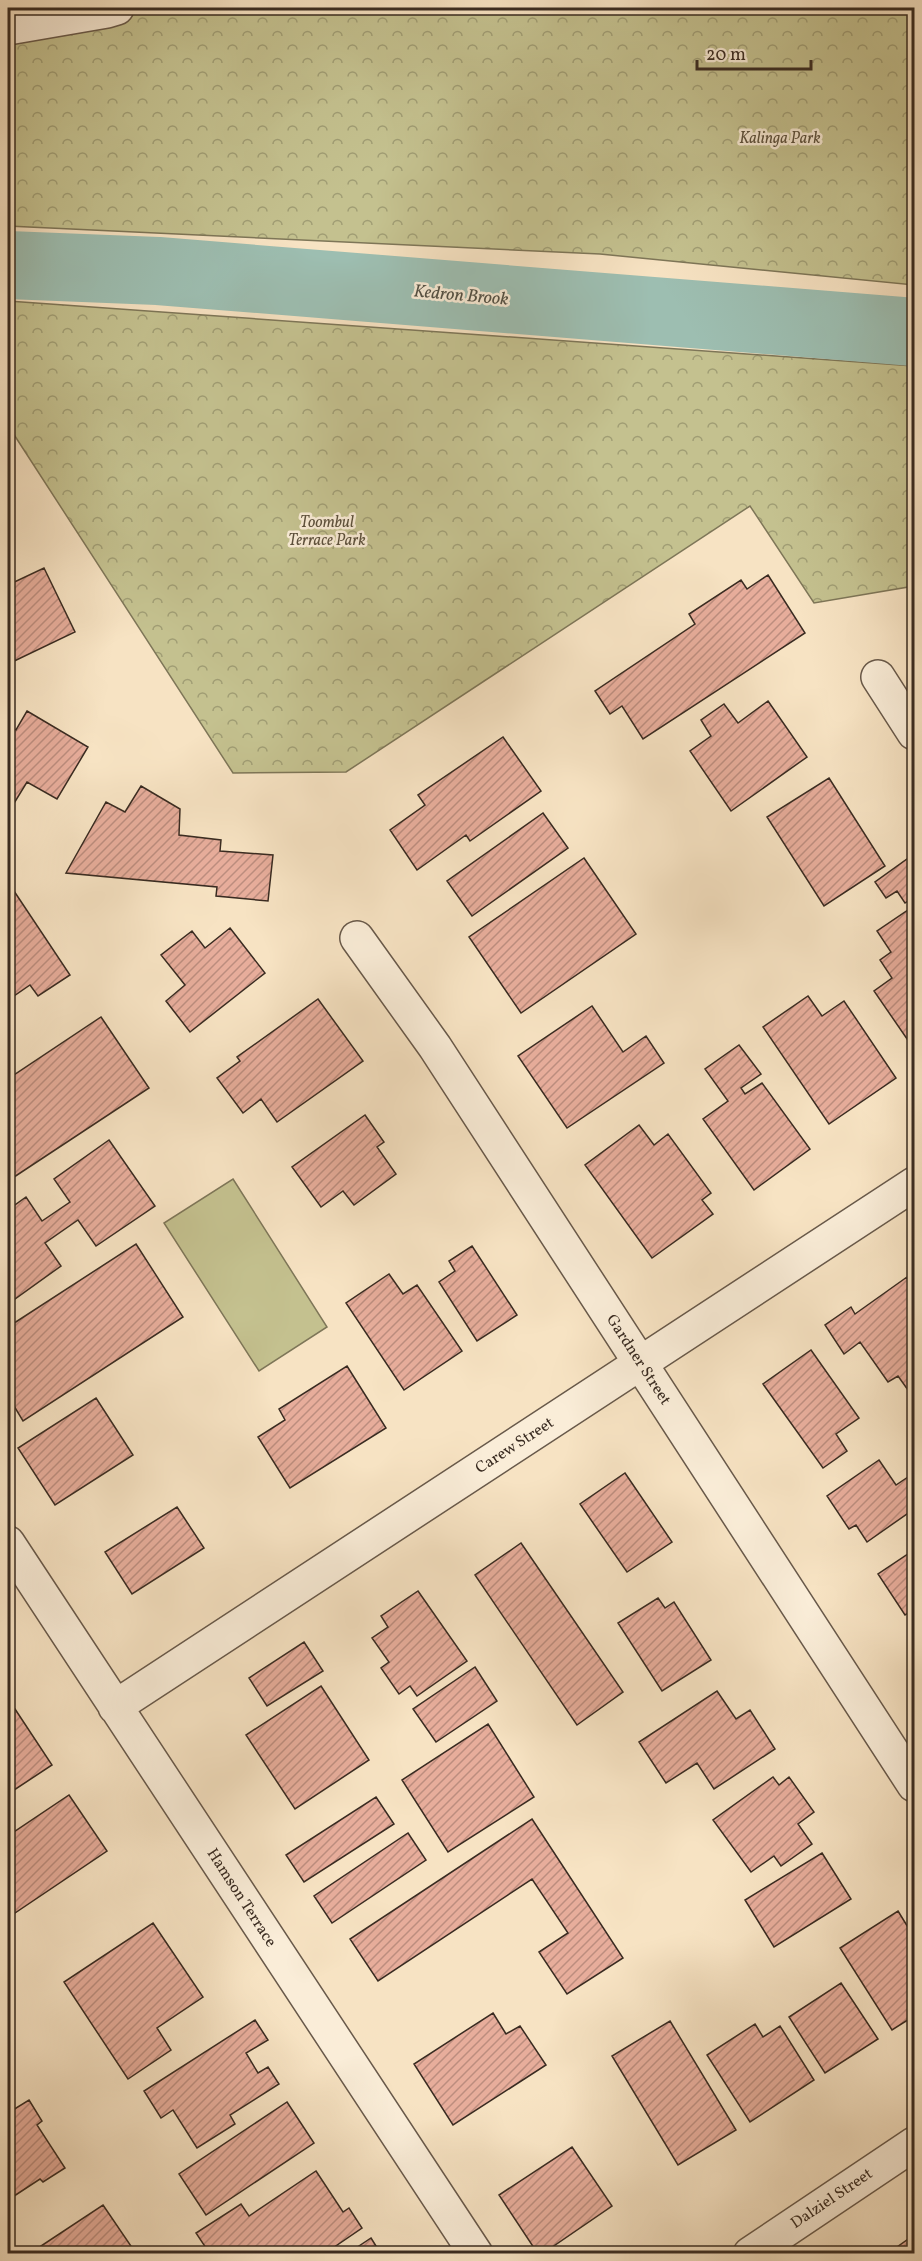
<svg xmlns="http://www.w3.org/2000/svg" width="922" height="2261" viewBox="0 0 922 2261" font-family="Vollkorn,serif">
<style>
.park{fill:url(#park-crowns);stroke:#7e7658;stroke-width:1.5}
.pitch{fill:#c4c18f;stroke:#7e7658;stroke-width:1.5}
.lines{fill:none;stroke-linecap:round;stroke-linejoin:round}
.river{stroke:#9dbeb1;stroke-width:68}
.building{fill:url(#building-hatch);stroke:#392b21;stroke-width:1.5}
.street-casing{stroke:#68594a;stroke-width:36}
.street{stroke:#faedd8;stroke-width:33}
.labels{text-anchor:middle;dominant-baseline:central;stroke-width:5;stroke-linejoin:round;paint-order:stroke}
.park-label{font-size:16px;font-style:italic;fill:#5c503c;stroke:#faedd8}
.street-label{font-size:16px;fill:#392b21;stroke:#faedd8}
.water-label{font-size:18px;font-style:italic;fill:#525045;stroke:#faedd8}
</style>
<defs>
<pattern id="park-crowns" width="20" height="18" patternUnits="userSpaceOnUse" patternTransform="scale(1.5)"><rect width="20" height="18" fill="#c4c18f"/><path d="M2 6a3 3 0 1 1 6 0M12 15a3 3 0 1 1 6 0" fill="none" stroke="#a09d74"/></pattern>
<pattern id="building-hatch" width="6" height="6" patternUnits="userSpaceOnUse" patternTransform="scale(1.5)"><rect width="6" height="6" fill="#e7ad9b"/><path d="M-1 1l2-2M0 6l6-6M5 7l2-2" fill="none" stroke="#bc8d7e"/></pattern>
</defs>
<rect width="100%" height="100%" fill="#f7e3c3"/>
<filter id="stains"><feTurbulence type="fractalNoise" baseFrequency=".00333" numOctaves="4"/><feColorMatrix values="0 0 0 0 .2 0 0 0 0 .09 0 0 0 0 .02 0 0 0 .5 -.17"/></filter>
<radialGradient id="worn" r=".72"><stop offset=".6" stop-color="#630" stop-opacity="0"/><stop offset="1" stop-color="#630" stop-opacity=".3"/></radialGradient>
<path class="park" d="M8,8H914V285L600,254L8,226Z
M8,301L914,366V586L814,603L750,506L346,772L233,773L11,430L8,429Z"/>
<path class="pitch" d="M233,1179L327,1327L259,1371L164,1223Z"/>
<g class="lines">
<path class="river" d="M8,265L158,271L914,332"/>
</g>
<path class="building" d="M44,568L75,632L8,664V585Z
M768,575L805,633L643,739L622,706L610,714L595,691L695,624L689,614L741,580L747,589Z
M768,701L807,757L731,811L690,751L711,736L701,720L724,704L738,723Z
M27,711L88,747L57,799L27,782L13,805L8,802V724L16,730Z
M503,737L541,791L470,841L466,835L417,870L390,830L425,805L418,795Z
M829,778L885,866L824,906L767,817Z
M141,786L180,809L179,835L221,840L220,851L273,855L268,901L216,896L217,887L66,873L106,802L125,812Z
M543,813L568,848L472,916L447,881Z
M914,854V897L905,903L897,891L886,898L875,882Z
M584,858L636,934L521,1013L469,937Z
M8,882L70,975L38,996L30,985L8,1000Z
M914,906V1049L874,991L892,978L880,960L891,952L877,931Z
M230,928L265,973L190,1032L166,1001L185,985L161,955L192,931L205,948Z
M808,996L822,1016L844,1001L896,1078L829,1124L763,1027Z
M318,999L363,1061L277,1122L261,1099L243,1113L217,1078L240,1061L237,1057Z
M592,1006L623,1052L646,1036L664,1063L567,1128L518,1056Z
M101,1017L149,1088L8,1181V1079Z
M739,1045L761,1074L741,1088L745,1094L762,1083L810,1149L754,1190L703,1119L728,1101L705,1069Z
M365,1115L384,1142L377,1147L396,1174L354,1205L343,1191L321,1207L292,1167Z
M639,1125L654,1145L668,1134L711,1193L702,1200L713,1214L652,1258L585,1165Z
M109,1140L155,1206L96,1246L78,1220L45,1243L61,1266L8,1304V1210L26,1197L42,1221L70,1202L54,1179Z
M136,1244L183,1317L23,1421L8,1396V1327Z
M472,1246L517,1315L477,1341L439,1282L455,1271L449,1261Z
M389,1274L403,1294L417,1285L462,1351L404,1390L346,1303Z
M907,1277L914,1289V1396L913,1397L898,1376L888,1382L860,1342L844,1354L825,1325L851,1307L855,1314Z
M811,1350L859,1418L836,1434L847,1451L823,1468L763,1384Z
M347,1366L386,1428L290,1488L258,1437L285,1420L279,1409Z
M96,1398L133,1455L55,1505L18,1448Z
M879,1460L896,1485L911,1475L914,1480V1509L867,1542L856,1525L849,1529L827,1496Z
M625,1473L672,1542L627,1572L580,1504Z
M177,1507L204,1548L132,1594L105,1552Z
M521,1543L623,1692L577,1725L475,1575Z
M914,1550V1609L905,1615L878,1574Z
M418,1591L467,1661L417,1696L410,1686L399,1694L381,1668L389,1662L372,1638L388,1627L381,1616Z
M658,1598L665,1608L674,1602L711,1660L662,1691L618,1623Z
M304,1642L323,1671L267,1706L249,1678Z
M475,1667L497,1701L436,1742L413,1709Z
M321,1686L369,1760L295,1809L246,1735Z
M717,1691L736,1719L750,1710L775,1749L714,1789L697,1763L666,1783L639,1742Z
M15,1709L52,1765L8,1794V1714Z
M488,1724L534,1797L448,1852L402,1780Z
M773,1777L779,1785L789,1777L814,1812L798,1824L812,1844L781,1866L774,1856L751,1872L713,1820Z
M69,1795L107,1851L12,1915L8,1909V1836Z
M376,1797L394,1824L304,1882L286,1855Z
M532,1819L623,1958L567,1994L539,1952L568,1933L532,1879L378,1981L350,1939Z
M408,1833L426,1860L332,1923L314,1896Z
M822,1853L851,1899L774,1947L745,1900Z
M898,1911L914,1937V2016L892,2030L840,1948Z
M153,1923L203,1997L157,2028L171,2050L128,2079L64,1982Z
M841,1983L878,2039L825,2073L789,2017Z
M493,2013L506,2034L520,2026L546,2065L453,2125L414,2064Z
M255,2020L268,2040L246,2053L258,2073L268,2067L279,2084L230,2115L235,2124L197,2148L173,2110L161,2118L144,2091Z
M670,2021L736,2130L678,2165L612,2056Z
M755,2024L763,2037L780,2026L814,2080L750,2122L707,2055Z
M29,2100L42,2121L37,2125L65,2168L43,2182L40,2179L8,2200V2113Z
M287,2102L314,2143L206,2215L179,2174Z
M572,2147L612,2206L542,2254H538L499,2195Z
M316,2171L343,2212L349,2208L362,2228L324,2254H268L263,2247L253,2254H210L196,2233L241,2204L249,2216Z
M103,2205L133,2249L126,2254H47L41,2246Z
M914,2235V2254H891L890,2252Z
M371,2238L381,2254H347Z"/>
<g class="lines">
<defs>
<path id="street" d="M8,28L107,11L117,8
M878,677L914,733
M357,938L435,1047L914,1785
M8,1543L476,2254
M115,1707L914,1184
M750,2254L914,2144"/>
</defs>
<use href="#street" class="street-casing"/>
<use href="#street" class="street"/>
</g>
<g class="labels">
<g class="park-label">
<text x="780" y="139">Kalinga Park</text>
<text x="327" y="523">Toombul<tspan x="327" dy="18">Terrace Park</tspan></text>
</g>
<g class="street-label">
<text transform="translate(638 1360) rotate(57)">Gardner Street</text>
<text transform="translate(515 1446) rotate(-33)">Carew Street</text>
<text transform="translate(241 1898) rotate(57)">Hamson Terrace</text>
<text transform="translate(832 2199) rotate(-34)">Dalziel Street</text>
</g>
<g class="water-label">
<text transform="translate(461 296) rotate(5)">Kedron Brook</text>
</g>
</g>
<rect width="922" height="2261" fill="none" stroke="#f7e3c3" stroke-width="30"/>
<rect x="9" y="9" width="904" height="2243" fill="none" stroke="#392b21" stroke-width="3"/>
<rect x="15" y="15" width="892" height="2231" fill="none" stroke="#392b21" stroke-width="1.5"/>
<path d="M697 60v9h114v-9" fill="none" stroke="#392b21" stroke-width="3"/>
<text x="706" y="60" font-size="18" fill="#392b21" stroke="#faedd8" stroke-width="4.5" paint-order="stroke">20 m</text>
<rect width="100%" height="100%" filter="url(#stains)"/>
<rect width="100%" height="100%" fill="url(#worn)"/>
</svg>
